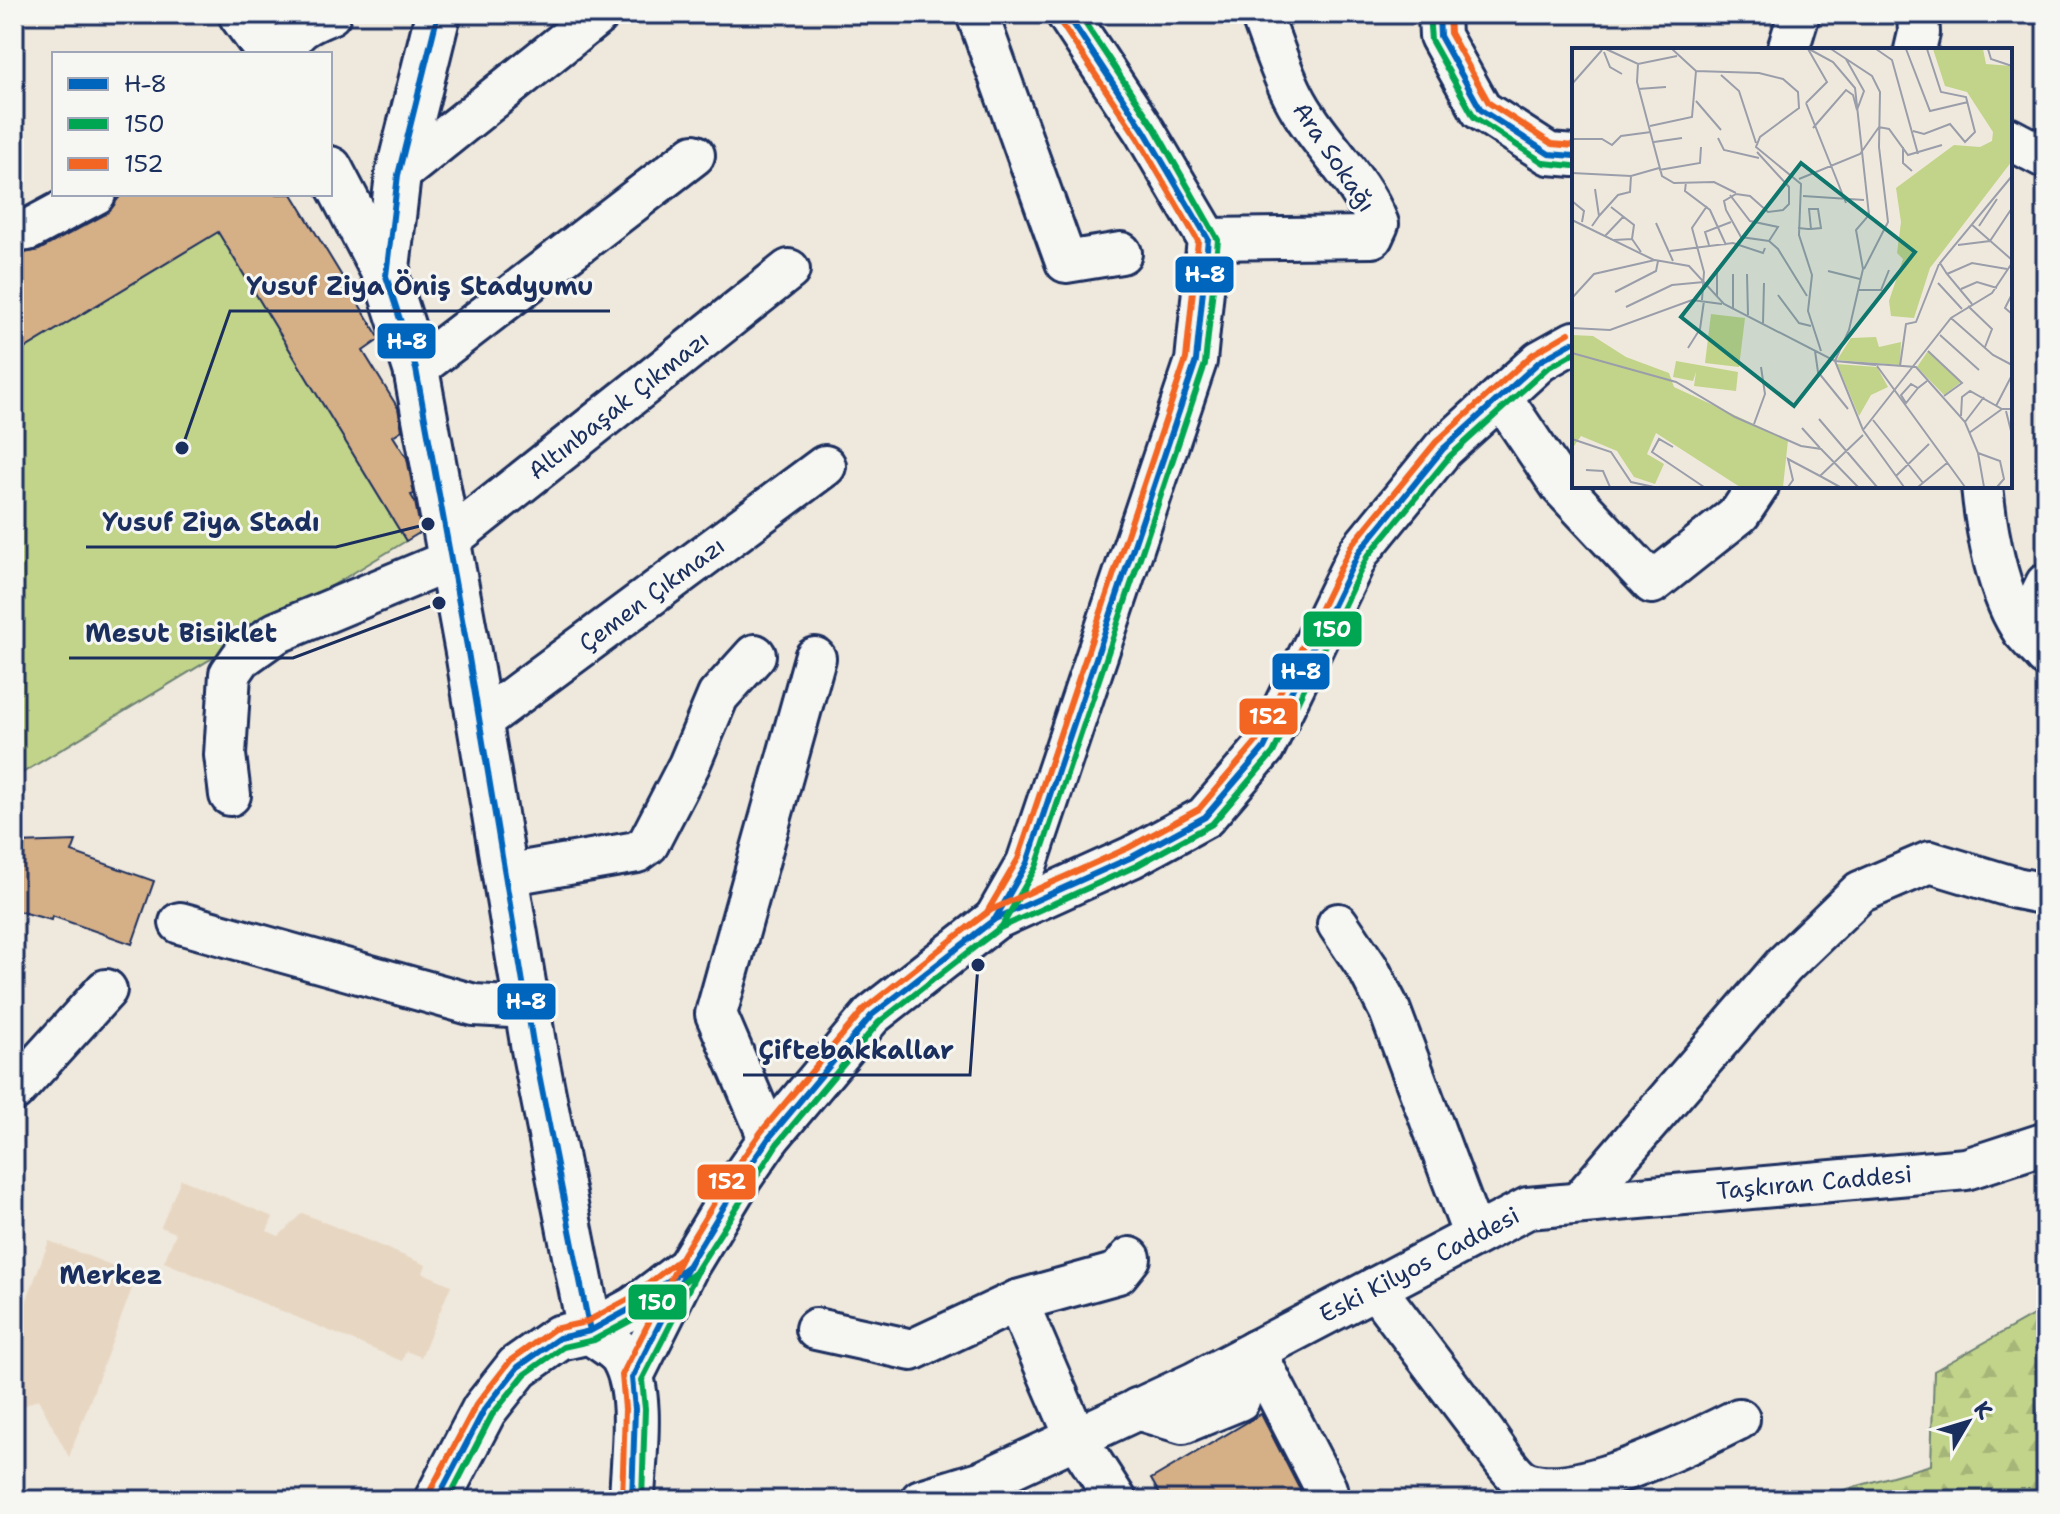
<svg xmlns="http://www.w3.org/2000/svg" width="2060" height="1514" viewBox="0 0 2060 1514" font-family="'Shantell Sans',sans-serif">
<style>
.built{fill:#e7d7c2}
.forest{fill:url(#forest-firs);stroke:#6e8274;stroke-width:2}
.pitch{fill:#c2d489;stroke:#6e8274;stroke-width:2}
.building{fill:#d5af86;stroke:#1b2f5e;stroke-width:2}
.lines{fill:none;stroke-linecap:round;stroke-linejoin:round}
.minor-casing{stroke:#1b2f5e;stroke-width:46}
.major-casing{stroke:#1b2f5e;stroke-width:50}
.minor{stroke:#f6f6f2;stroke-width:40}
.major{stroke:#f6f6f2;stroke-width:44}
.bus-1-casing{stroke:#f6f6f2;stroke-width:12}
.bus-2-casing{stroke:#f6f6f2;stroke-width:12}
.bus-3-casing{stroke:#f6f6f2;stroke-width:12}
.bus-1{stroke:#0065bd;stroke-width:6}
.bus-2{stroke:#00a651;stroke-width:6}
.bus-3{stroke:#f26522;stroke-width:6}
.labels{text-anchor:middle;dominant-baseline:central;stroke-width:6;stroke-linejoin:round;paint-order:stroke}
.street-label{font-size:24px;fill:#1b2f5e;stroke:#f6f6f2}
.neighbourhood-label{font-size:26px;font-weight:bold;fill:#1b2f5e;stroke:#f6f6f2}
.inset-road{fill:none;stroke:#9a9eaa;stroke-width:2}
.view{fill:#0f766e;fill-opacity:0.15;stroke:#0f766e;stroke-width:4}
.inset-edge{fill:none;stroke:#1b2f5e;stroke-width:4}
.leader{fill:none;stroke:#1b2f5e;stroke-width:3}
.callout-dot{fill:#1b2f5e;stroke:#f6f6f2;stroke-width:3}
.callout-label{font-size:26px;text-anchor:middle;font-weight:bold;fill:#1b2f5e;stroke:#f6f6f2;stroke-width:6;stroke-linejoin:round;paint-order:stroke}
.line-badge{stroke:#f6f6f2;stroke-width:3}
.badge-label{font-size:22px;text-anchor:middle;font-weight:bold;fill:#fff}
</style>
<defs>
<pattern id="forest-firs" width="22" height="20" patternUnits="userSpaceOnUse" patternTransform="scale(2)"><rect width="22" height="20" fill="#c2d489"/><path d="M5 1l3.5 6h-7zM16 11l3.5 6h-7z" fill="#a6b679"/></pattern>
</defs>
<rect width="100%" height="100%" fill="#efe8dc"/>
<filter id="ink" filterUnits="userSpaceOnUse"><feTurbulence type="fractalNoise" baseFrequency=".0125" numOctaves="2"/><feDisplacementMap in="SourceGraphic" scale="16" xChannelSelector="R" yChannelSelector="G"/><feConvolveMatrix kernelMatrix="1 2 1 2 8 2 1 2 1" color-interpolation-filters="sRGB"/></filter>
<g filter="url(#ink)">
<path class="built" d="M181,1179L273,1217L267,1231L279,1236L302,1213L426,1265L423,1273L451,1285L421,1357L406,1351L402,1361L164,1262L176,1233L161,1227Z
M49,1241L137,1275L69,1457L38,1399L14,1411V1334Z"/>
<path class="forest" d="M2046,1308V1500H1809L1931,1465L1934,1371Z"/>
<path class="pitch" d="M218,232L406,541L14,778V355Z"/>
<path class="building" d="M122,194H292L380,339L363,351L398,408L402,430L393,436L407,458L414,494L411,495L415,502L421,532L406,541L218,232L14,355V259L24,253L39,250L106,214Z
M76,841L72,852L154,881L132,944L52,916L51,920L14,910V862L17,843Z
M1261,1414L1300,1490L1283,1500H1163L1151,1479Z"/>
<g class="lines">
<defs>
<g id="minor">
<path d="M977,14L1066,262L1121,253"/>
<path d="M1439,14L1440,36L1481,110L1549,154L1574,156"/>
<path d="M1788,50L1799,14"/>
<path d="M1915,50L1919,33L1918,14"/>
<path d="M285,54C292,29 308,23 330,14"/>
<path d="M2010,139L2046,158"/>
<path d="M398,175L599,14"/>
<path d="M14,231L28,230L95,194"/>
<path d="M1208,239L1372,237L1378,224C1359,176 1316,141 1293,95C1280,69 1271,41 1261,14"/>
<path d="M416,369L694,155"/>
<path d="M1501,397L1561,486L1652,583L1740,513L1758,486"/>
<path d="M1982,486C1986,529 1998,597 2024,632C2031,641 2039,648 2046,656"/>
<path id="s1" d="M448,541L789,270"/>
<path d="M2023,631L2046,584"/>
<path id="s2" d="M480,722L825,466"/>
<path d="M230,795L225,755L230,674L241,658L276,633L451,560"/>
<path d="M505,875L637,852L648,844L689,765L718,696L755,655"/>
<path d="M995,919L1027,863L1196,361L1208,239L1145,132L1067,14"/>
<path d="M180,923L474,1005L527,1008"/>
<path d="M1338,924L1369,970L1390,1011L1474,1236"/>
<path d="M14,1091L106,990"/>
<path d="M769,1138L716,1014L815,658"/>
<path d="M1579,1203L1785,964L1860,892L1930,862L2016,888L2046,894"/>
<path d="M1375,1288C1412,1337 1449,1386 1486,1435C1494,1447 1514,1477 1525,1482C1575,1502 1693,1442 1739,1419"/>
<path d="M1017,1301L1076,1438L1116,1500"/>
<path d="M816,1329L912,1350L1017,1301L1118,1273L1130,1258"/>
<path d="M590,1331L634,1307L682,1271"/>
<path d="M1255,1351L1326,1489L1329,1500"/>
<path d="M632,1378L688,1266L740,1180L769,1138L872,1015L995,919L1132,857L1205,817L1264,748L1359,552L1443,449L1540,361L1574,342"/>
<path d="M1137,1409L1183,1423L1239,1400L1255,1351"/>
<path id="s3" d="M921,1500L983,1481L1194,1383L1528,1208L1966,1169L2046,1143"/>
</g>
<path id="major" d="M241,14L270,54
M438,14L398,175L386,276L416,369L468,652L534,1049L590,1331
M330,169L386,276
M590,1331C600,1339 618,1348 624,1359C644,1395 633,1459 632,1500
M437,1500L484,1410L518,1367L559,1338L590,1331"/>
</defs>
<use href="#minor" class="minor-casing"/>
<use href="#major" class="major-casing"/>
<use href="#minor" class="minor"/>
<use href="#major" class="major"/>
<defs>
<path id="bus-1" d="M438,14L398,175L386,276L416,369L468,652L534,1049L590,1331
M1439,14L1440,36L1481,110L1549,154L1574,156
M974,935L995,919L1132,857L1205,817L1264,748L1359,552L1443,449L1540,361L1574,342
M437,1500L484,1410L518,1367L559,1338L590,1331L634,1307L688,1266L740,1180L769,1138L872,1015L995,919L1027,863L1196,361L1208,239L1145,132L1067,14
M632,1500L635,1409L632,1378L691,1262"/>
<path id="bus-2" d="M1429,14L1431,40L1474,117L1544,163L1573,166
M980,943L1000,928L1136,866L1212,824L1273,753L1367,557L1450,456L1546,369L1574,353
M448,1500L492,1415L525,1374L563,1347L594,1340L639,1316L695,1273L777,1144L879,1022L1002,926L1036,867L1205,364L1218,240L1154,127L1079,14
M642,1500L645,1409L642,1380L700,1267"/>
<path id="bus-3" d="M1449,14L1450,33L1489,103L1552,144L1574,146
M968,927L991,910L1128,848L1199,809L1256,742L1351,546L1436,442L1533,354L1569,333
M428,1495L476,1405L511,1360L554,1329L586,1322L629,1299L680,1259L731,1175L761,1132L864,1009L987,912L1018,859L1186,359L1198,241L1137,137L1059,20
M622,1500L625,1409L622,1375L682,1257"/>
</defs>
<use href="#bus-1" class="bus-1-casing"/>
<use href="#bus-2" class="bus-2-casing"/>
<use href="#bus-3" class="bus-3-casing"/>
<use href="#bus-1" class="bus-1"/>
<use href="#bus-2" class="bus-2"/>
<use href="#bus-3" class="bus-3"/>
</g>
</g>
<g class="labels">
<g class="street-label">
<text transform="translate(1334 157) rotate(56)">Ara Sokağı</text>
<text stroke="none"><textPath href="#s1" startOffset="218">Altınbaşak Çıkmazı</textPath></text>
<text stroke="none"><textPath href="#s2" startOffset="214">Çemen Çıkmazı</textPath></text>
<text stroke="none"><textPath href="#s3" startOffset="962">Taşkıran Caddesi</textPath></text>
<text stroke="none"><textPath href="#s3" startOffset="552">Eski Kilyos Caddesi</textPath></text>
</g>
<g class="neighbourhood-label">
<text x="111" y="1274">Merkez</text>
</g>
</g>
<g transform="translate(1572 48)">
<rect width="440" height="440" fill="#efe8dc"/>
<path d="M356,303L389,334L372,347L345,319Z" fill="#c2d489"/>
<path d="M361,1H411L414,16L440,18V113L358,220L342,270L319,268L317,253L331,211L325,205L329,174L324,140L382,97L408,99L420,93L421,84L395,44L373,38ZM0,287L21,288L54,309L97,325L102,339L216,392L211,439H168L84,385L75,406L92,416L83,436L62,429L45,403L9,388L0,401Z" fill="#c2d489"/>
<path d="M304,289L307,299L329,294L328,317L265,312L279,290ZM265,316L305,319L316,339L299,347L287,368Z" fill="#c2d489"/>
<path d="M139,266L173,270L167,319L133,315ZM104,313L166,324L164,343L122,338L124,324L121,333L101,329Z" fill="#c2d489"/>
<path class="inset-road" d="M34,1L66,16L105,8M100,1L124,23L187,25L211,31L226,44L227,60L188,89L184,99L229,136L227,187L240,227L236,263L249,303M237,1L261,14L283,40L297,167L284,182L291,221L277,282L263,313M259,1L300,28L308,44L307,99L316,174L292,221M304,1L320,12L346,106M334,1L358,63L396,54M416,1L419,11L440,18M32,4L38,19L50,26M274,11L292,43L285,62M66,16L65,34L90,128L102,135L142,134L164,145M149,27L167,43L184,95M0,36L30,2M66,41L94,39M124,53L149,82M234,55L274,155M234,55L255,34L236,1M78,78L120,69L124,23M241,80L274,42L281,47L285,62M341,83L352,86L378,76L393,94L403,84L394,49L369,44L355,1M146,90L152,102L187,110M0,91H30L40,97L49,88L79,84M82,94L110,90M331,99V115L340,123M185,104L217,139V156L211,162L196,164L178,148L164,146L152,153L154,162L169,189L197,193L206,201L235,248M87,122L128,115L129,99M0,125L59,128L87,120M227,131L288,106L307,79L317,81L336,107L370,97M114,134L113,143L138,162L154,197M158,147L178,173L206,179L197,193M231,148L292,152M0,153L12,163L10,174M39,159L62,177L60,191M27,168L46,147L58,144L59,128M0,172L82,212M84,175L101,213M399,176L440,212M20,178L27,168L23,141M407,178L425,151M226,180L236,181H239L249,180L246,161H237L239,181M33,188L51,169M42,192L60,191L69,204M137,197L133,184L159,174M386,197L418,193L440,160M98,203L161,195L191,205L193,200M145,220V249M256,223L288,231M175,226L176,267M375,226L368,215L440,128M366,235L390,261M389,241L405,234L425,240M286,242H309L317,222M43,244L84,223L86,213M440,246L433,260L440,266M206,247L227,275L239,278M0,250L22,226L83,212L117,218L152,256L263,313L291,382L332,439M130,252L132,224L120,180L135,158M400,256L375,226L400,215L435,221M396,258L420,281L413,299M54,259L100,237L132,234M161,260V226M379,270L421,307L440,317M191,275L192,235M0,280L38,282L120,252L150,256M368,287L407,322M116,300L128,281L132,253M243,303L246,324L276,361M356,303L390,335L372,348M0,305L104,334L163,369L229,398L249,401L286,439M263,313L344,319L393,374L406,405L412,439M263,313L304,317M305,318L393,439M328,318L334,276L344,274L367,216M346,340L334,355L329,347L339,336L346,340L355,333M424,358L440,327M434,363L440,387M389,368L390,349L398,343L430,361H440M247,371L305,439M301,372L351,435M393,374L412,349M182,376L193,346L189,319M230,380L248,400M291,382L379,270L420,245L440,215M397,385L430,361M0,391L39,404L59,434L82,439M101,399L87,391L80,404L132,439M406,405L428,413L432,431L425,439M14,422L31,423L38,439M324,428L357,396M216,439L221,432L216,411L248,428M268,439L248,428L291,387M346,439L375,415"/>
<path class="view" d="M229,115L343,204L222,358L109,269Z"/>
<rect width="440" height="440" class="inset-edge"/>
</g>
<path class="leader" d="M182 448L230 311H610M428 524L336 547H86M439 603L293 658H69M978 965L970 1075H743"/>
<g class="callout-dot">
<circle cx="182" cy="448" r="8"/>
<circle cx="428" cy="524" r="8"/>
<circle cx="439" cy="603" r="8"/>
<circle cx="978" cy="965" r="8"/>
</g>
<g class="callout-label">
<text x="420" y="295">Yusuf Ziya Öniş Stadyumu</text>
<text x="211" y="531">Yusuf Ziya Stadı</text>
<text x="181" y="642">Mesut Bisiklet</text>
<text x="856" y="1059">Çiftebakkallar</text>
</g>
<g class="line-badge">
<rect x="1174" y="255" width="61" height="39" rx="8" fill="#0065bd"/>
<rect x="376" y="322" width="61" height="38" rx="8" fill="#0065bd"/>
<rect x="1302" y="610" width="61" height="38" rx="8" fill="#00a651"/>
<rect x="1271" y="652" width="60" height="39" rx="8" fill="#0065bd"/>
<rect x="1238" y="697" width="61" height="39" rx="8" fill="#f26522"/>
<rect x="496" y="982" width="61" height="39" rx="8" fill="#0065bd"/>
<rect x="696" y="1163" width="61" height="38" rx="8" fill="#f26522"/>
<rect x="627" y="1283" width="61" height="38" rx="8" fill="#00a651"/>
</g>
<g class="badge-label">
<text x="1205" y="282">H-8</text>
<text x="407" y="349">H-8</text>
<text x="1332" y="637">150</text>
<text x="1301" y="679">H-8</text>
<text x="1268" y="724">152</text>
<text x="526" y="1009">H-8</text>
<text x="727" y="1189">152</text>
<text x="657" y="1310">150</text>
</g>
<rect width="2060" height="1514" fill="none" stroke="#f6f6f2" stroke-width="48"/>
<rect x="24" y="24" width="2012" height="1466" fill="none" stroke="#1b2f5e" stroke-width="3" filter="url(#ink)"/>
<rect x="52" y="52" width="280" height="144" fill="#f6f6f2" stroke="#9ea6b7" stroke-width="2"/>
<rect x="68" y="78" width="40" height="12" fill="#0065bd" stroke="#9ea6b7" stroke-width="2"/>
<text x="124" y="92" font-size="24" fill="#1b2f5e">H-8</text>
<rect x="68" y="118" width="40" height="12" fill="#00a651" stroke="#9ea6b7" stroke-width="2"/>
<text x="124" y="132" font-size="24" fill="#1b2f5e">150</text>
<rect x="68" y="158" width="40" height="12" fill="#f26522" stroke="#9ea6b7" stroke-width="2"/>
<text x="124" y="172" font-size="24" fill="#1b2f5e">152</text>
<g transform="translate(1968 1422) rotate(52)" stroke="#f6f6f2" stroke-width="6" paint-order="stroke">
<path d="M0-6L14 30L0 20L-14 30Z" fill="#1b2f5e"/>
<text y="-12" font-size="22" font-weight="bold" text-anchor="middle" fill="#1b2f5e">K</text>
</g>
</svg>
